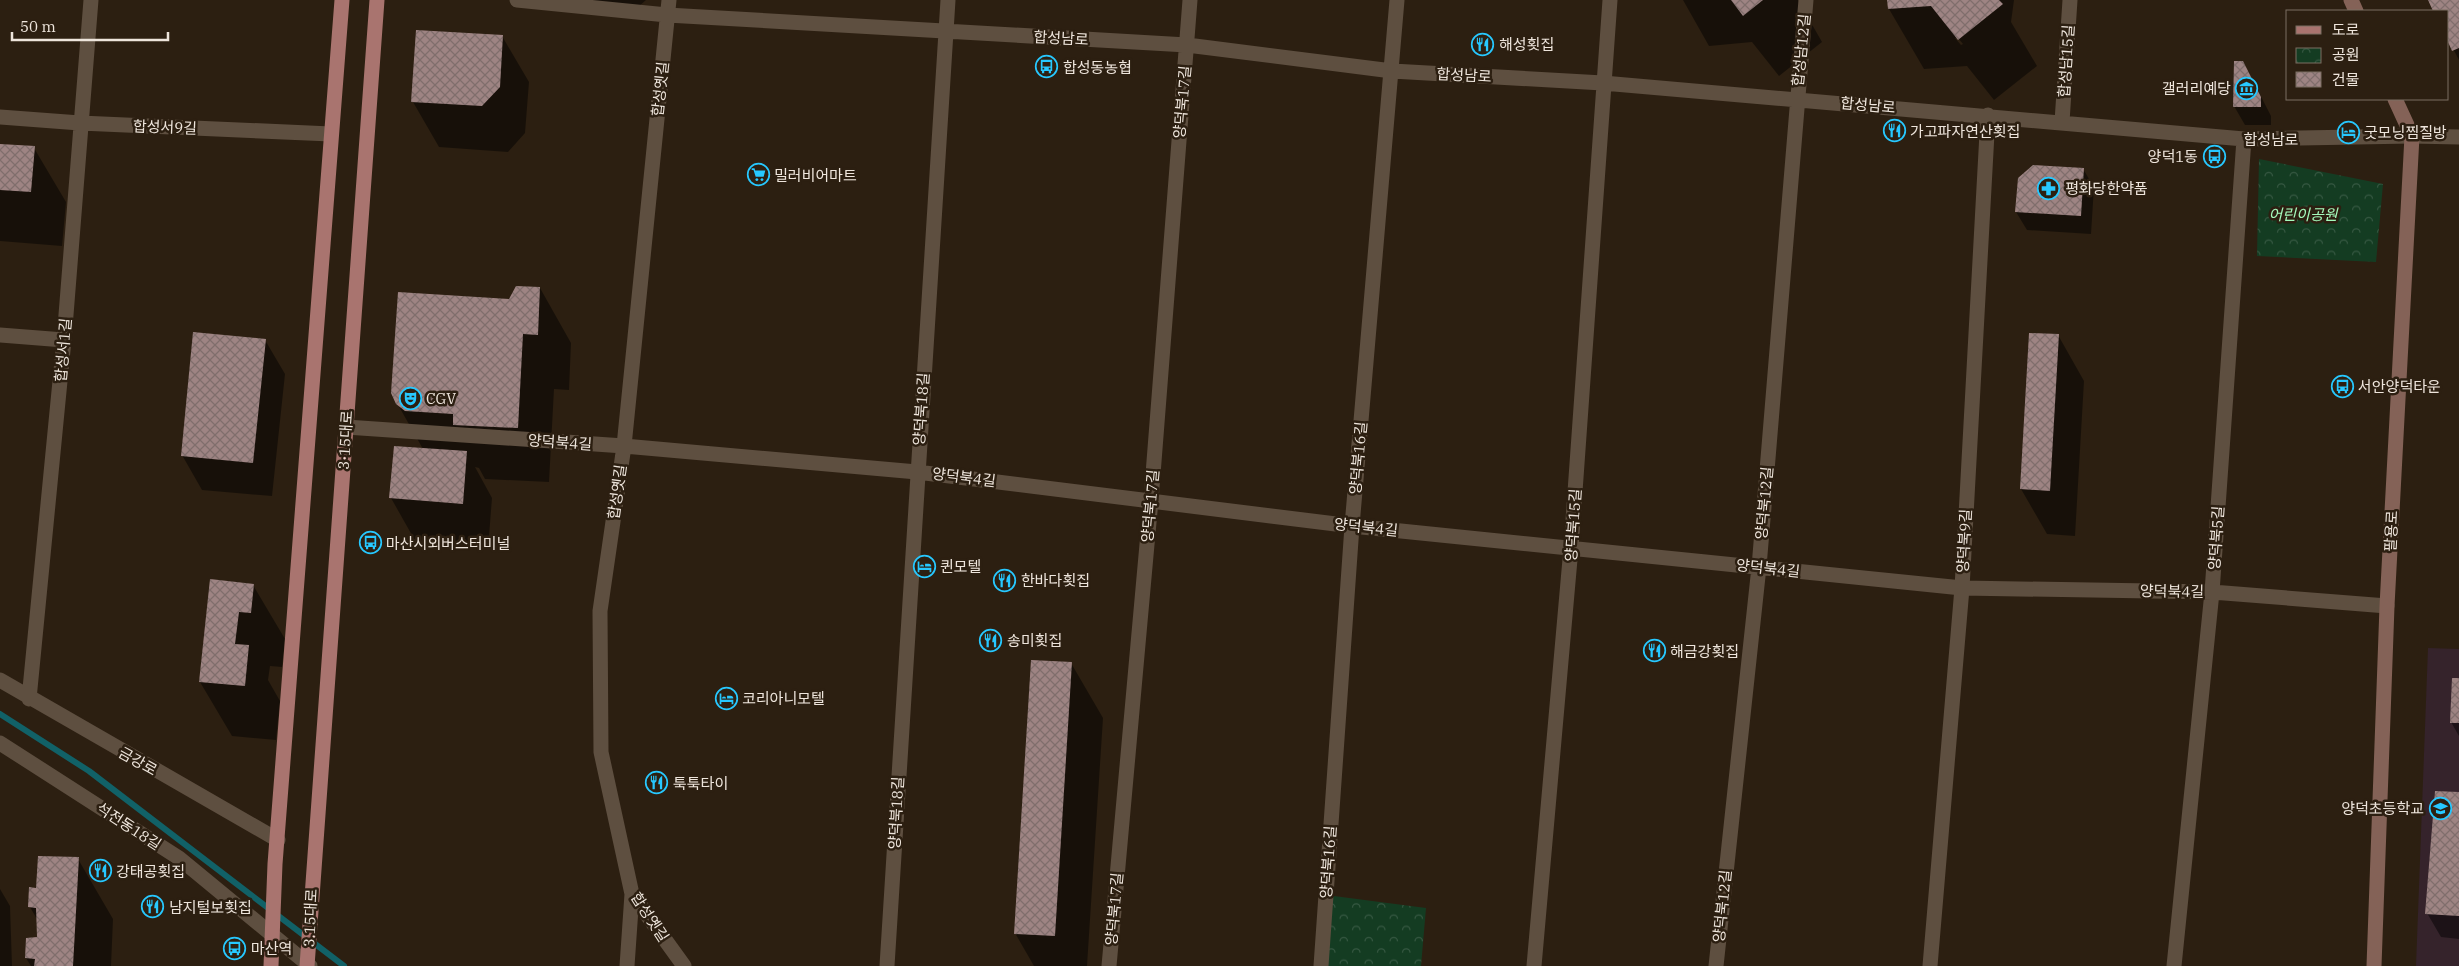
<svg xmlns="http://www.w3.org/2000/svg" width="2459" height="966" viewBox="0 0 2459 966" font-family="'IBM Plex Serif','Noto Sans KR',serif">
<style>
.education{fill:#35232b}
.park{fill:url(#park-crowns)}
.shadow{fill:#0007;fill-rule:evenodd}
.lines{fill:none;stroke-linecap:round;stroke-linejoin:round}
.stream{stroke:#116167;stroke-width:6}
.building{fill:url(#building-cross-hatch)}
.minor{stroke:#5e4f40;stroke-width:15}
.tertiary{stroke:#5e4f40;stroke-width:15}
.secondary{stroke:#846257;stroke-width:15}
.primary{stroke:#a9746f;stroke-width:15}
.labels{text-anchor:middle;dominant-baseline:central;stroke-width:5;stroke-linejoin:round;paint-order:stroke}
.street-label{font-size:15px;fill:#eee5dc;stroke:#2c1f11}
.poi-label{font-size:15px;fill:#eee5dc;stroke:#2c1f11;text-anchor:start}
.park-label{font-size:15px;font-style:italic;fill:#a4fabc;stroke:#2c1f11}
</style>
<defs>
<pattern id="park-crowns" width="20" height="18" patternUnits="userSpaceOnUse" patternTransform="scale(1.25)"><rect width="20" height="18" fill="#143c22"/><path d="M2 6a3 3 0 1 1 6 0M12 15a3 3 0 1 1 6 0" fill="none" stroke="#365842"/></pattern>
<pattern id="building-cross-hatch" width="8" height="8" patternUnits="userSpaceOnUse" patternTransform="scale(1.25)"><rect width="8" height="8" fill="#9e8483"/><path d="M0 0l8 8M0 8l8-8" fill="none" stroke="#806e6c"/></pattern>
</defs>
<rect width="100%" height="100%" fill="#2c1f11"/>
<path class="education" d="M2428,648L2459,649V966H2416Z"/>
<path class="park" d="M2259,159L2383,184L2376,262L2257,256Z
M1326,895L1426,908L1421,966H1321Z"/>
<path class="shadow" d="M556,0H646L636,9Z
M1683,0H1798L1822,42L1779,76L1752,42L1709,46Z
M1888,0H2014L2011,22L2037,66L1994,100L1967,66L1924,69L1889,9ZM1955,38H1958L1963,44L1961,45Z
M2429,0H2459V60L2448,39V11H2435Z
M502,36L529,82L525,133L508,152L439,147L413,102Z
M2253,81L2271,116V125H2245L2234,106Z
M0,145L34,148L66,202L62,246L0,241Z
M2083,169L2094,187L2091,234L2027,230L2016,212Z
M540,288L571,343L569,390L554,389L549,482L485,479L479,468L475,467L492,498L488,549L417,544L391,498L423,449L397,403L510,301Z
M2058,335L2084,381L2075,536L2047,534L2021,489Z
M265,340L285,374L272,496L202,490L182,455Z
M253,585L285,639L282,667L270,666L268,680L280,701L276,740L232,736L200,682Z
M1071,663L1103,718L1087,966H1034L1015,933Z
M2459,679V736L2451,722Z
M2459,794V939L2441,937L2427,913Z
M78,859L113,919L111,966H31L26,958L38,938V921L30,907L37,890Z
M0,889L10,906L12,966H0Z"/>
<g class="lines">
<path class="stream" d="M0,714L89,771L344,966"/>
</g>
<path class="building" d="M1731,0H1763L1743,16Z
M1887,0H1999L2003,4L1958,40L1931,6L1888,9Z
M2428,0H2459V48L2452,51L2448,42V11H2433Z
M416,30L503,35L500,87L482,106L411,102Z
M2234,61H2243L2261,97V107H2233Z
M0,144L35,146L31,192L0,190Z
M2033,165L2084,168L2081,216L2015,212L2018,178Z
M516,286L540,287L538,335L523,334L518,428L453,425V414L405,411L396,404L391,393L398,292L509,299Z
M193,332L266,339L253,463L181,456Z
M2029,333L2059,334L2050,491L2020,489Z
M394,446L467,451L463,504L389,498Z
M210,579L254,584L251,613L239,612L235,644L249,645L245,686L199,682Z
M1031,660L1072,662L1055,936L1014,934Z
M2452,678H2459V723H2450Z
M2435,791L2459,792V916L2425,914Z
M38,856L79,857L73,966H34L35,959L25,958L26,938L37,937L36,908L28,907L29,887L36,888Z"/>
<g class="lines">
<path class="minor" d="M517,0L667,15L1187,45L1392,71L1603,83L2244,139L2412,136
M669,0L624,446L600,611L601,752L632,894L684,966
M0,117L80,123L331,134
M2062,122L2070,0
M0,335L64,340
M346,427L624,446L917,472L1352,526L1962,588L2212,592L2387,606
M0,680L278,840
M29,699L64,340L91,0
M0,743L179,858L310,966
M627,966L632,894
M887,966L948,0
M1109,966L1151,500L1190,0
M1321,966L1352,526L1397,0
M1534,966L1571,548L1610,0
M1716,966L1759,567L1806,0
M1930,966L1962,588L1988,115
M2174,966L2212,592L2244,139"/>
<path class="tertiary" d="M2412,136L2459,137"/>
<path class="secondary" d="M2351,0L2356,11
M2374,966L2387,606L2412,136L2395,99"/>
<path class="primary" d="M271,966L275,864L342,0
M307,966L377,0"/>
</g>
<defs>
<symbol id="restaurant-ring" viewBox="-11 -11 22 22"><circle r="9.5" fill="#2c1f11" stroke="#27c8ff" stroke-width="1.5"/><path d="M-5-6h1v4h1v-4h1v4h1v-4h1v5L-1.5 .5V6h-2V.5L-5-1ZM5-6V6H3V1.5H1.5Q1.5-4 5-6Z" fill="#27c8ff"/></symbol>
<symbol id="bus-ring" viewBox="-11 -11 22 22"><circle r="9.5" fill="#2c1f11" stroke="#27c8ff" stroke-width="1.5"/><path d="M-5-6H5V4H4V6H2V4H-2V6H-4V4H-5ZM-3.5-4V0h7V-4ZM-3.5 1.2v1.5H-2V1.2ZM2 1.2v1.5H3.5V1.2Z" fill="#27c8ff"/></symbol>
<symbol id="museum-ring" viewBox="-11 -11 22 22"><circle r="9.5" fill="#2c1f11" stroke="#27c8ff" stroke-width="1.5"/><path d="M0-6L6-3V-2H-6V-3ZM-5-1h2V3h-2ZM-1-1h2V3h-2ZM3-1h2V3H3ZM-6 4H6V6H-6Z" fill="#27c8ff"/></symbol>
<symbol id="hotel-ring" viewBox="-11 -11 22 22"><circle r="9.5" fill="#2c1f11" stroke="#27c8ff" stroke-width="1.5"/><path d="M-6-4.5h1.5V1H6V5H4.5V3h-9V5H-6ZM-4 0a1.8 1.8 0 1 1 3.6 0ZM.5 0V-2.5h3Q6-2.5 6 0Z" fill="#27c8ff"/></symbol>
<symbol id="supermarket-ring" viewBox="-11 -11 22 22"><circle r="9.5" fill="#2c1f11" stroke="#27c8ff" stroke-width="1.5"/><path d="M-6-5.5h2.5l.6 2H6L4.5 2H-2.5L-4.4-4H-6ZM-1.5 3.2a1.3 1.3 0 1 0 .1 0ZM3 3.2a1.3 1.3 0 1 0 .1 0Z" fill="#27c8ff"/></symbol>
<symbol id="pharmacy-ring" viewBox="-11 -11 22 22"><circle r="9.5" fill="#2c1f11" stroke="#27c8ff" stroke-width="1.5"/><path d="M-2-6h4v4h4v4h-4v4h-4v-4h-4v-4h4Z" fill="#27c8ff"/></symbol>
<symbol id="theatre-ring" viewBox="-11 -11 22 22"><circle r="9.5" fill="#2c1f11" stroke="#27c8ff" stroke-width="1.5"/><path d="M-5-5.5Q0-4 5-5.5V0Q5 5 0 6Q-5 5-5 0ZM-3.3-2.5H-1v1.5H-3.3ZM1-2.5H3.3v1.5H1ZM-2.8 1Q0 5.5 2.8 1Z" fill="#27c8ff"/></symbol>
<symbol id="school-ring" viewBox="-11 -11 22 22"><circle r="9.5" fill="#2c1f11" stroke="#27c8ff" stroke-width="1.5"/><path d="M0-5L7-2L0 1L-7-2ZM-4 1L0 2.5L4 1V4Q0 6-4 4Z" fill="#27c8ff"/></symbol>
</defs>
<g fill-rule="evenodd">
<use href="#restaurant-ring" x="1470" y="32" width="25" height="25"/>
<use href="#bus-ring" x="1034" y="54" width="25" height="25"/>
<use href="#museum-ring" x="2234" y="76" width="25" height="25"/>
<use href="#restaurant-ring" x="1882" y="118" width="25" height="25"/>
<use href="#hotel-ring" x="2336" y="120" width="25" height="25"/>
<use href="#bus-ring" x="2202" y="144" width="25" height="25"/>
<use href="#supermarket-ring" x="746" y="162" width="25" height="25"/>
<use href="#pharmacy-ring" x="2036" y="176" width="25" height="25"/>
<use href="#bus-ring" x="2330" y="374" width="25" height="25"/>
<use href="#theatre-ring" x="398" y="386" width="25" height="25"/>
<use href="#bus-ring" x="358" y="530" width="25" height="25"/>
<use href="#hotel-ring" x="912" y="554" width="25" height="25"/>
<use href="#restaurant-ring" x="992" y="568" width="25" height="25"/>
<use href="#restaurant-ring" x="978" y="628" width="25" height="25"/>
<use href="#restaurant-ring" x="1642" y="638" width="25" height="25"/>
<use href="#hotel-ring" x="714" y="686" width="25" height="25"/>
<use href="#restaurant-ring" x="644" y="770" width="25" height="25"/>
<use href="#school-ring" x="2428" y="796" width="25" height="25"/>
<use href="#restaurant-ring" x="88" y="858" width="25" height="25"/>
<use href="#restaurant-ring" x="140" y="894" width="25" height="25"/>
<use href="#bus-ring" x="222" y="936" width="25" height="25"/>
</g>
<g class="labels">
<g class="street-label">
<text transform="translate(1061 38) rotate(3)">합성남로</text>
<text transform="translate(1801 50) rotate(-84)">합성남12길</text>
<text transform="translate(2066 61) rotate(-86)">합성남15길</text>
<text transform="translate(1464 75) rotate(3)">합성남로</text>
<text transform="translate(660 89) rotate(-84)">합성옛길</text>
<text transform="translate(1182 102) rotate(-85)">양덕북17길</text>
<text transform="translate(1868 105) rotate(5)">합성남로</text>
<text transform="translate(165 127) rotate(2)">합성서9길</text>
<text x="2271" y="139">합성남로</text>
<text transform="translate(63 350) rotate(-85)">합성서1길</text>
<text transform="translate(921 409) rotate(-86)">양덕북18길</text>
<text transform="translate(345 440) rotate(-86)">3·15대로</text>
<text transform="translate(560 442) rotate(4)">양덕북4길</text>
<text transform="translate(1358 458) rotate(-85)">양덕북16길</text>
<text transform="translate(964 477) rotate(7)">양덕북4길</text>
<text transform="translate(617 492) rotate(-82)">합성옛길</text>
<text transform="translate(1764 503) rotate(-85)">양덕북12길</text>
<text transform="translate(1150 506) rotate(-85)">양덕북17길</text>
<text transform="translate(1573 525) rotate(-86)">양덕북15길</text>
<text transform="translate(1366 527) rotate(6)">양덕북4길</text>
<text transform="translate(2391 531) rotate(-87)">팔용로</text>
<text transform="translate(2216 538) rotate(-86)">양덕북5길</text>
<text transform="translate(1964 541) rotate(-87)">양덕북9길</text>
<text transform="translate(1768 568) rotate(6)">양덕북4길</text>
<text transform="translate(2172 591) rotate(1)">양덕북4길</text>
<text transform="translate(138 761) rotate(29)">금강로</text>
<text transform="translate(896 813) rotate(-87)">양덕북18길</text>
<text transform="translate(129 826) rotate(33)">석전동18길</text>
<text transform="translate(1328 862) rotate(-86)">양덕북16길</text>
<text transform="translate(1722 906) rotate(-84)">양덕북12길</text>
<text transform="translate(1114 909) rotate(-85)">양덕북17길</text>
<text transform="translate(650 917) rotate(57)">합성옛길</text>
<text transform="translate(310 918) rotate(-87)">3.15대로</text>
</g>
<g class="poi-label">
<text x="1499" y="44">해성횟집</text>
<text x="1063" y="67">합성동농협</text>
<text x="2231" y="88" text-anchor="end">갤러리예당</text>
<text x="1910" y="131">가고파자연산횟집</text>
<text x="2364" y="132">굿모닝찜질방</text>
<text x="2198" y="156" text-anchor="end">양덕1동</text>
<text x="774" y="175">밀러비어마트</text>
<text x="2065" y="188">평화당한약품</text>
<text x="2358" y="386">서안양덕타운</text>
<text x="426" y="398">CGV</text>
<text x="386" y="543">마산시외버스터미널</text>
<text x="940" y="566">퀸모텔</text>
<text x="1021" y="580">한바다횟집</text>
<text x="1007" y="640">송미횟집</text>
<text x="1670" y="651">해금강횟집</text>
<text x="742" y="698">코리아니모텔</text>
<text x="673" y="783">툭툭타이</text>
<text x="2424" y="808" text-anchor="end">양덕초등학교</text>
<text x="116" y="871">강태공횟집</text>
<text x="169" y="907">남지털보횟집</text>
<text x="251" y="948">마산역</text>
</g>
<g class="park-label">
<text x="2303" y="214">어린이공원</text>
</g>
</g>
<rect x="2286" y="10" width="162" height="90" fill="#2c1f11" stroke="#7a6e62"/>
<rect x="2296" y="26" width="25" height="8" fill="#a9746f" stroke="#7a6e62"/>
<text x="2332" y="35" font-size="15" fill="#eee5dc">도로</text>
<rect x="2296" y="48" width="25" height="15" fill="url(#park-crowns)" stroke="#7a6e62"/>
<text x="2332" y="60" font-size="15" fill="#eee5dc">공원</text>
<rect x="2296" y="72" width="25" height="15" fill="url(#building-cross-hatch)" stroke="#7a6e62"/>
<text x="2332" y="85" font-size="15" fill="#eee5dc">건물</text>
<path d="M12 32v8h156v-8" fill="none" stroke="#eee5dc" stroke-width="2.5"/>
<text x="20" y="32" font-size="15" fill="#eee5dc" stroke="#2c1f11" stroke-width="4" paint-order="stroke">50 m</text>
</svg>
